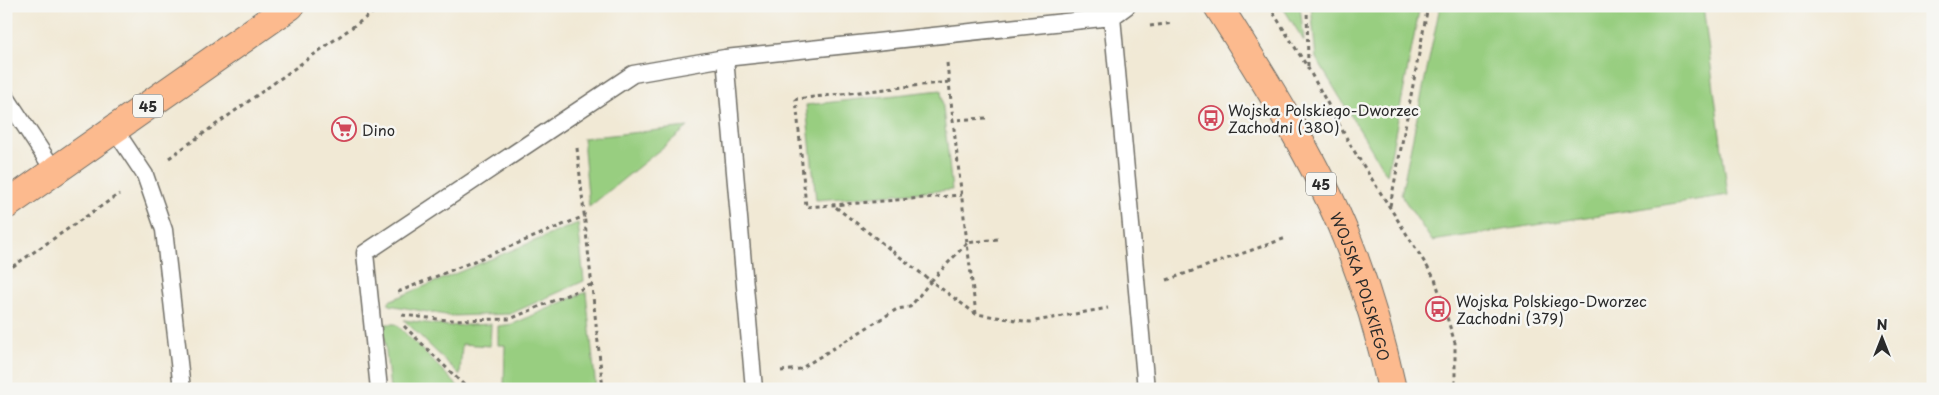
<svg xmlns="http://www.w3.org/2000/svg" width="1939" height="395" viewBox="0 0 1939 395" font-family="'Playpen Sans',sans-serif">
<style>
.green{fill:#98ce80;stroke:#627c56}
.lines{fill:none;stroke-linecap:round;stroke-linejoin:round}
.lane-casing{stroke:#706e66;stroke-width:19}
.primary-casing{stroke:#706e66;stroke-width:30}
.path{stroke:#706e66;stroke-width:3;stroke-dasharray:4 4;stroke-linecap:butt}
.lane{stroke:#fff;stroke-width:16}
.primary{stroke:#fcba8e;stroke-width:28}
.labels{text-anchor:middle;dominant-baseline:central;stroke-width:5;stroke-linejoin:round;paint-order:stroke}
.shield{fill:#f6f6f2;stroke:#686867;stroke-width:1}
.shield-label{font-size:14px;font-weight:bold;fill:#2b2b2b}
.poi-label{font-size:15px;fill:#2b2b2b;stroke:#f6f6f2;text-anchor:start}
.street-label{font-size:15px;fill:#2b2b2b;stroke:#f6f6f2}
</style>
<rect width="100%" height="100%" fill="#f6f6f2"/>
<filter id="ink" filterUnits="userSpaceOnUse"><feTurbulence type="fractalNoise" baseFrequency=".02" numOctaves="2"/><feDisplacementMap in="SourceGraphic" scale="10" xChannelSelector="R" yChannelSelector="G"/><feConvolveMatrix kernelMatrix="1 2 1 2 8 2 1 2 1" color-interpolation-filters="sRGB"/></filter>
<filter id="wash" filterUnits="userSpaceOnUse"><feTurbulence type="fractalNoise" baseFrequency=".0096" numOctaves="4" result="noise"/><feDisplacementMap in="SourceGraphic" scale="20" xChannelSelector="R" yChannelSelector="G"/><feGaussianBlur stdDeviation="1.12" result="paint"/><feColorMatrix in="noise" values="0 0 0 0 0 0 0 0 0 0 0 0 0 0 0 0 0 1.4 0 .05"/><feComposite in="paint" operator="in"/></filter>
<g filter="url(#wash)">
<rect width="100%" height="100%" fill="#f1e9d5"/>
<path class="green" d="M1282,6H1300L1304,41Z
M1311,6H1420L1387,175L1316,58Z
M1440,6H1703L1728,195L1432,241L1401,195Z
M941,90L952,190L816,200L806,105Z
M688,127L589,207L583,138Z
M578,223L584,281L510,314L451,316L389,305V301Z
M586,292L596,389H504L505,345H498V326L513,324Z
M404,320L448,326L491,324L490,346L462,344L460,375Z
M383,324H396L461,389H390Z"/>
</g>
<g filter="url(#ink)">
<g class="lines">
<defs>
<path id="lane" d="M1112,17L1146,389
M725,58L754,389
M6,97L55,172
M115,130L145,175L164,230L182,389
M379,389L365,253L633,74L725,58L1112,17L1127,6"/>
<g id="primary">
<path id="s1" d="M1218,6C1263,77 1316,161 1347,239C1366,287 1381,338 1392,389"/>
<path d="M6,205L290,6"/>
</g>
</defs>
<use href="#lane" class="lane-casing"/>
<use href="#primary" class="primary-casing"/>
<path class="path" d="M1269,6L1308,68L1351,146L1435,279L1455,343V389
M1307,6L1308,67
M1150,26L1173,23
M947,63L953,120
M949,82L796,99L806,207L962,195
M986,118L953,120L967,243L998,239
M577,148L603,389
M169,158L382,6
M1390,206L1428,6
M6,271L119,194
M1167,280L1286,238
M398,292L585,216
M976,314L967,243L931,281L976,314L1030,322L1108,308
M402,315L447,320L510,319L593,284
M404,326L468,389
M781,371L800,369L897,309L910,307L931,281L833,205"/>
<use href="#lane" class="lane"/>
<use href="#primary" class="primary"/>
</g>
</g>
<defs>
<symbol id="bus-ring" viewBox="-11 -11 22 22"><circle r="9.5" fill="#f6f6f2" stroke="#d1495b" stroke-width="1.5"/><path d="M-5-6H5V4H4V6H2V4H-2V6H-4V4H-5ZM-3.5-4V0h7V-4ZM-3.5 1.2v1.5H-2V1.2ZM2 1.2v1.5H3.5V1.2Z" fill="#d1495b"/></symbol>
<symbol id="supermarket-ring" viewBox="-11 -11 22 22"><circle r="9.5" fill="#f6f6f2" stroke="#d1495b" stroke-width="1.5"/><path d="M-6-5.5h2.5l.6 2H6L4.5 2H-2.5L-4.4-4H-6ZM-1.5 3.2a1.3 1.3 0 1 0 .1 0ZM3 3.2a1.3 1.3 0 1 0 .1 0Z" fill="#d1495b"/></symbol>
</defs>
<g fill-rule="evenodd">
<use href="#bus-ring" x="1197" y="104" width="28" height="28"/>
<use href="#supermarket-ring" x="330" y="115" width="28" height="28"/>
<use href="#bus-ring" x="1424" y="295" width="28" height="28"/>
</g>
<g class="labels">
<g class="shield">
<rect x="133" y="94.5" width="30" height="23" rx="4"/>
<rect x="1306" y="172.5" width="30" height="23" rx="4"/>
</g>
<g class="shield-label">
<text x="148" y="106">45</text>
<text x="1321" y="184">45</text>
</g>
<g class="poi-label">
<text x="1228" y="109">Wojska Polskiego-Dworzec<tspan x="1228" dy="17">Zachodni (380)</tspan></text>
<text x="362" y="129">Dino</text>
<text x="1456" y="300">Wojska Polskiego-Dworzec<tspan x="1456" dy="17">Zachodni (379)</tspan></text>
</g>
<g class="street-label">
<text stroke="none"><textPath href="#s1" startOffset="316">WOJSKA POLSKIEGO</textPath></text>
</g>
</g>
<rect width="1939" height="395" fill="none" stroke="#f6f6f2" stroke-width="25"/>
<g transform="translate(1882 338)" stroke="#f6f6f2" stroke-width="4" paint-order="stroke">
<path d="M0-4L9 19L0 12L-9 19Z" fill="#2b2b2b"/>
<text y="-8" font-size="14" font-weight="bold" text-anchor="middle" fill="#2b2b2b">N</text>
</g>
</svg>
